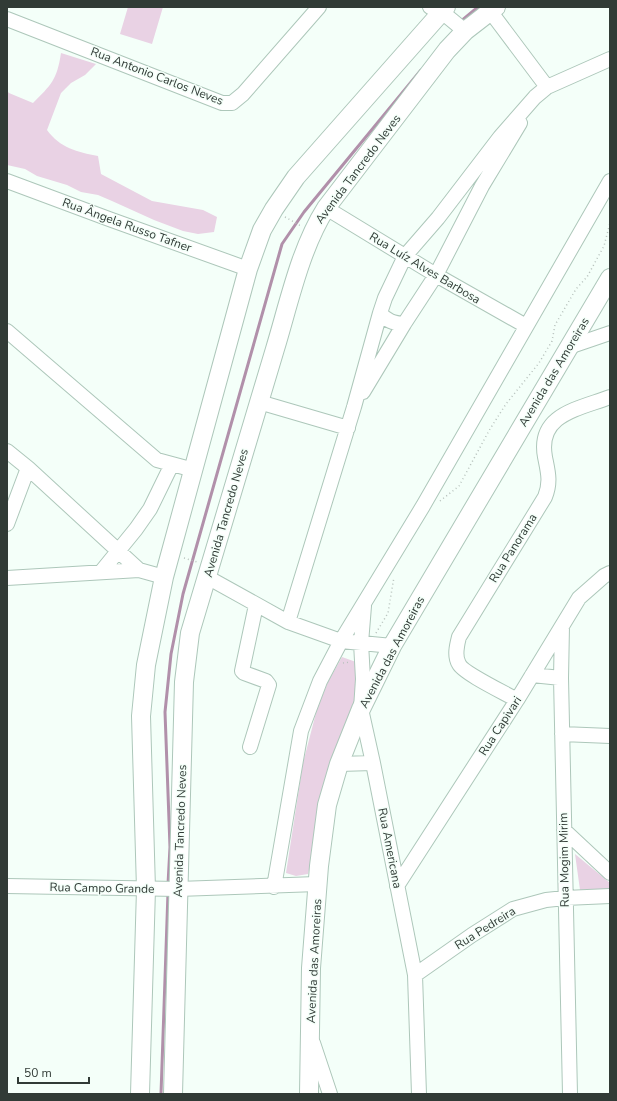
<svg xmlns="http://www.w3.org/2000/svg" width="617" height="1101" viewBox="0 0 617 1101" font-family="'Nunito Sans',sans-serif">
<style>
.green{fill:#e9d2e4}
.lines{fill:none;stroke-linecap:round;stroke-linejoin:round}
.stream{stroke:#b190aa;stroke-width:3}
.minor-casing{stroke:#adc7ba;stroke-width:16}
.major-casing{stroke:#adc7ba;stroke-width:20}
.path{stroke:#b7c1bc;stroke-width:1.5;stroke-dasharray:1 3;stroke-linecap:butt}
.minor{stroke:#fff;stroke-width:14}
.major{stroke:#fff;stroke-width:18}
.labels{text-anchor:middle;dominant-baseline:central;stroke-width:3;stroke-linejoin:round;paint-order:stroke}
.street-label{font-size:12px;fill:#313b36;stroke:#f4fff9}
</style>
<rect width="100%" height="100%" fill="#f4fff9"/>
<path class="green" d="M128,7H163L152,44L120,34Z
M61,53L96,64L85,75L71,83L61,93L47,130C60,148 77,152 98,156L101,174L152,201L203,210L217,217L214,232L198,234L183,231L154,220L112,201L98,195L81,192L67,185L37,176L25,169L7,165V91L9,93L33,103C51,85 57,80 61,53Z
M342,657L356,662L355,718L320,819L308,874L296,876L286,873L303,763L317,709L328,682Z
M575,854L610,883V889L580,890Z"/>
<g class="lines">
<path class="stream" d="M460,22L478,7
M168,884L170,847L165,712L171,654L183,594L282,244L304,212L421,70
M161,1094L168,892"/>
<defs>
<path id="minor" d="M430,7L448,17L465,31
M490,11L547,87
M7,19L222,103H232L243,94L319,7
M7,181L109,219L248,269
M326,208L436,275L526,326
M380,313C387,321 393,323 404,324
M7,331L157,460L194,470
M569,347L610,333
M363,392L404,324L436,275L482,186L520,123
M259,402L348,428
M7,451L28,468L139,570
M7,524L28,468
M101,572L136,529L150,509L172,464
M207,577L288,622L341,641L392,646
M7,578L139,570L164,577
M364,606L361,643L363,679L361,709L373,763L415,975L419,1094
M288,622L354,407L380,313L385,298L405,256L438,218L500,137L535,97L547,87L610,59
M562,626L561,678L570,1094
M532,675L561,678
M517,700C507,694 463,673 459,664C454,656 457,645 459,637L545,497C551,482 548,472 545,457C537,414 579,409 610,397
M562,734L610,736
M250,747L269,685L266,681L244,673L242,671L256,605
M339,764L373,763
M564,830L610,873
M7,886L178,889L317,884
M397,886L517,700L579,598L604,576L610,573
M274,887L301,731L320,681L341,641L423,506L610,181
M415,975L472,935L513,909L546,900L565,898L610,896
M313,1043L330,1094"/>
<path id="major" d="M140,1094L146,889L141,716L146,665L164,577L248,269L262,230L274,209L296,177L446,7
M173,1094L184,682L190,633C218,539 246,444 275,349C289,303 300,249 326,208L447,50L465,31L496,7
M309,1094L311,968L319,866L327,805L339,764L361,709L392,646L610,278"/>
</defs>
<use href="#minor" class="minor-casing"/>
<use href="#major" class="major-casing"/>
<path class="path" d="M285,217L301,226
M440,501L459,486L490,429L506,404L539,363L552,341L555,325L576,289L587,277L604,246L610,223
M184,558L197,562
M376,633L388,613L394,577
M343,663L351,662"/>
<use href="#minor" class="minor"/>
<use href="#major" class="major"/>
</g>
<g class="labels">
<g class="street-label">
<text transform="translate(157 76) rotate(21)">Rua Antonio Carlos Neves</text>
<text transform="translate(358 169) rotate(-53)">Avenida Tancredo Neves</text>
<text transform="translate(127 225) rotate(20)">Rua Ângela Russo Tafner</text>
<text transform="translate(425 268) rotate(31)">Rua Luíz Alves Barbosa</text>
<text transform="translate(554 372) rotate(-59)">Avenida das Amoreiras</text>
<text transform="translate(226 513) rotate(-74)">Avenida Tancredo Neves</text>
<text transform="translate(513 548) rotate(-58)">Rua Panorama</text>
<text transform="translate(392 652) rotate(-62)">Avenida das Amoreiras</text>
<text transform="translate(500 726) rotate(-57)">Rua Capivari</text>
<text transform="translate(180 831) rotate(-88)">Avenida Tancredo Neves</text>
<text transform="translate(390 848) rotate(79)">Rua Americana</text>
<text transform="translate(564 860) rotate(-91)">Rua Mogim Mirim</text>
<text transform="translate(102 888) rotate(1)">Rua Campo Grande</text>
<text transform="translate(485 928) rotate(-32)">Rua Pedreira</text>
<text transform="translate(314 961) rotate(-87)">Avenida das Amoreiras</text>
</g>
</g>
<rect width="617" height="1101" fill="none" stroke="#313b36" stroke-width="16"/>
<path d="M18 1077v6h71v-6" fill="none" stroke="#313b36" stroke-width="2"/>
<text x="24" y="1077" font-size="12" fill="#313b36" stroke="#f4fff9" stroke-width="3" paint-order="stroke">50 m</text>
</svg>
